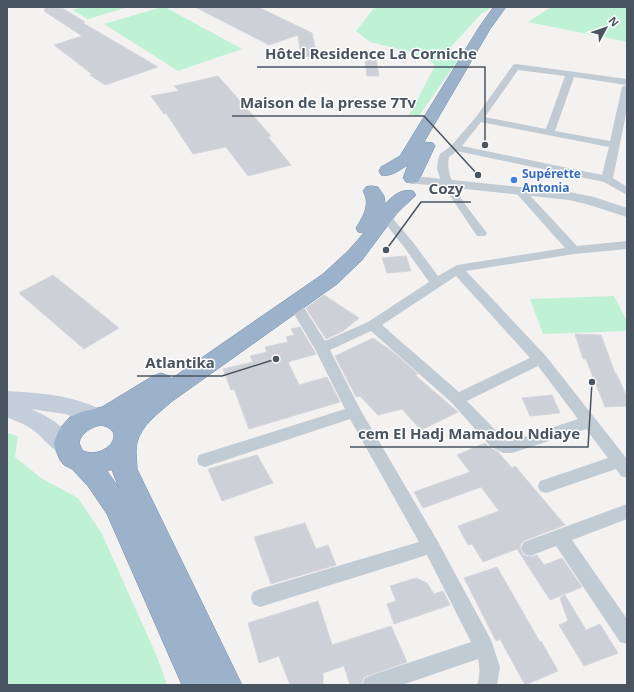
<svg xmlns="http://www.w3.org/2000/svg" width="634" height="692" viewBox="0 0 634 692" font-family="'Noto Sans',sans-serif">
<style>
.green{fill:#bff2d4}
.building{fill:#cdd0d6;stroke:#d5d7dd}
.lines{fill:none;stroke-linecap:round;stroke-linejoin:round}
.trunk-casing{stroke:#728dae;stroke-width:1}
.minor{fill:#c1cbd3;fill-rule:evenodd}
.tertiary{fill:#c1cbd3;fill-rule:evenodd}
.secondary{fill:#c3ceda;fill-rule:evenodd}
.trunk{fill:#9cb2ca;fill-rule:evenodd}
.shop-dot{fill:#3f7fe0;stroke:#fff;stroke-width:1.5}
.labels{text-anchor:middle;dominant-baseline:central;stroke-width:3;stroke-linejoin:round;paint-order:stroke}
.far-shop-label{font-size:12px;font-weight:bold;fill:#366cbe;stroke:#fff;text-anchor:start}
.leader{fill:none;stroke:#485460;stroke-width:1.5}
.callout-dot{fill:#485460;stroke:#fff;stroke-width:1.5}
.callout-label{font-size:15px;text-anchor:middle;font-weight:bold;fill:#485460;stroke:#fff;stroke-width:3;stroke-linejoin:round;paint-order:stroke}
</style>
<rect width="100%" height="100%" fill="#f4f1f1"/>
<path class="green" d="M82,7H128L88,19L72,10Z
M162,7H165L242,49L178,71L104,24Z
M375,7H491L487,11L482,13L450,48L460,57L419,116L409,115L435,66L433,63L407,51L370,42L356,31Z
M551,7H627V42L528,22Z
M614,296L627,321V331L543,334L530,299Z
M7,433L18,436L15,457L41,478L78,498L102,534L158,659L167,685H7Z"/>
<path class="building" d="M46,7L64,9L85,22L83,23L158,67L105,85L90,75L92,74L54,45L82,36L44,11Z
M195,7H258L312,33L317,56L301,57L298,35L269,45Z
M365,59H376L379,76H367Z
M218,76L271,136L268,137L291,165L248,176L226,147L193,154L166,113L164,114L151,96L179,91L174,86Z
M406,256L411,271L387,273L382,258Z
M53,275L119,328L84,349L19,293Z
M324,295L359,318L343,331L326,339L306,308Z
M300,327L316,354L288,362L299,385L327,377L340,402L249,429L234,389L231,390L223,369L253,362L250,356L267,352L265,347L288,342L286,337L294,335L291,329Z
M575,334L601,335L615,373H616L627,397V406L605,407L586,359H583Z
M373,338L393,352L418,374L415,375L458,412L421,430L402,409L378,415L360,396L356,397L335,356Z
M552,395L560,413L530,416L522,398Z
M485,443L489,447L498,452L512,468L515,466L565,525L523,541L520,547L523,555L530,557L537,555L544,565L562,558L582,587L550,600L517,549L483,562L472,544L468,545L458,526L499,511L481,487L423,508L414,492L470,472L457,455Z
M257,455L273,483L222,501L208,469Z
M305,523L316,549L328,545L336,565L271,584L254,537Z
M497,567L540,642L541,641L558,671L525,685L500,639L496,641L464,578Z
M416,578L427,583L434,594L443,591L450,605L394,624L387,604L396,601L390,586Z
M565,595L586,630L600,624L618,653L584,666L559,625L568,621L560,598Z
M318,601L332,645L391,626L407,662L364,677L361,685H350L344,666L323,673V685H290L279,656L259,663L248,623Z"/>
<g class="lines">
<defs>
<path id="trunk" d="M494,7H506L490,29L424,142L433,143L435,146L418,182L412,183L406,182L403,178L408,165C399,170 392,177 381,175L379,171L381,167L400,156L478,29Z
M372,186L378,187L384,196L385,204C393,196 401,188 413,191L416,195L397,213L362,260L337,284L171,402C158,414 141,425 137,443C135,451 137,461 137,469L242,685H182L107,514L88,486L72,469L64,465L60,460L55,448L54,443L58,432L62,426L70,417L81,412L102,407L153,376L161,373L169,376L171,379L323,274L348,251L364,233L358,232L356,228C363,216 371,205 363,191L366,187ZM101,425C132,432 101,462 82,450L79,443C81,433 91,427 101,425ZM112,470L119,488L107,471Z"/>
</defs>
<use href="#trunk" class="trunk-casing"/>
<path class="minor" d="M516,64L627,79V109L613,178L627,187V195L604,182L457,151L449,157C443,183 473,213 487,233L485,236H477L442,184L437,169L438,160L440,154L451,146L476,117L513,65ZM518,70L565,76L546,129L485,117ZM574,77L626,85L622,87L610,141L555,131ZM481,122L609,147L602,175L462,146Z
M520,188L524,189L577,246L627,241V249L574,254L466,271L545,355L627,459V478L621,476L616,469L546,493L540,491L538,486L540,481L608,458L586,429L512,453H503L490,446L452,403L371,331L330,350L360,409L437,540L491,640L500,667L497,685H477C480,676 480,668 478,659L402,685H362L365,678L372,675L471,642L427,555L260,607L253,604L251,598L253,592L260,589L419,542L350,419L205,467L199,465L197,460L199,455L345,409L315,349L288,304L290,301L295,300L300,301L325,341L368,322L429,282L404,247L381,218L379,216L381,214H389L412,241L438,276L457,265L565,248L516,193L514,191ZM456,276L530,358L459,392L382,325ZM538,366L578,419L512,441H506L467,401Z
M627,504V519L572,540L627,619V644L620,642L556,546L530,556L524,554L521,548L524,542Z"/>
<path class="tertiary" d="M414,176L569,192L594,197L627,208V217L586,204L569,200L409,183L407,180L409,177Z"/>
<path class="secondary" d="M7,391C40,393 74,395 104,411L107,417L104,423L96,425L65,414L31,409C48,416 69,429 77,446L74,452C53,459 46,437 30,428C23,423 15,421 7,417Z"/>
<use href="#trunk" class="trunk"/>
</g>
<circle class="shop-dot" cx="514" cy="180" r="4"/>
<g class="labels">
<g class="far-shop-label">
<text x="522" y="173">Supérette<tspan x="522" dy="14">Antonia</tspan></text>
</g>
</g>
<path class="leader" d="M485 145L485 67H257M478 175L424 116H232M386 250L421 202H471M276 359L222 376H137M592 382L588 447H350"/>
<g class="callout-dot">
<circle cx="485" cy="145" r="4"/>
<circle cx="478" cy="175" r="4"/>
<circle cx="386" cy="250" r="4"/>
<circle cx="276" cy="359" r="4"/>
<circle cx="592" cy="382" r="4"/>
</g>
<g class="callout-label">
<text x="371" y="59">Hôtel Residence La Corniche</text>
<text x="328" y="108">Maison de la presse 7Tv</text>
<text x="446" y="194">Cozy</text>
<text x="180" y="368">Atlantika</text>
<text x="469" y="439">cem El Hadj Mamadou Ndiaye</text>
</g>
<rect width="634" height="692" fill="none" stroke="#485460" stroke-width="16"/>
<g transform="translate(606 28) rotate(50)" stroke="#ffffff" stroke-width="3" paint-order="stroke">
<path d="M0-3L7 15L0 10L-7 15Z" fill="#485460"/>
<text y="-6" font-size="11" font-weight="bold" text-anchor="middle" fill="#485460">N</text>
</g>
</svg>
